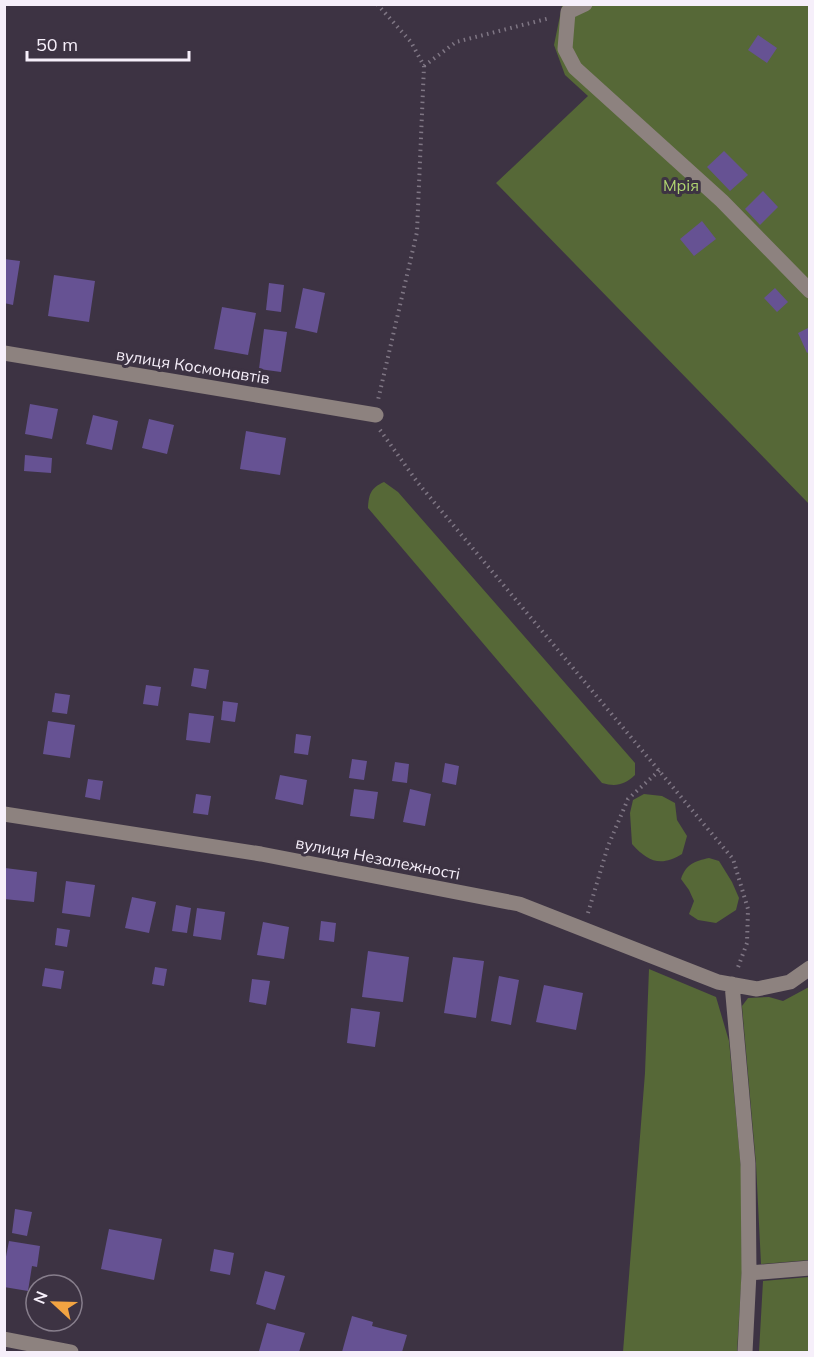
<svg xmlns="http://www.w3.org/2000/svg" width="814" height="1357" viewBox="0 0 814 1357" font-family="Mulish,sans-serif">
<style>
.green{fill:#566837}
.building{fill:#665293}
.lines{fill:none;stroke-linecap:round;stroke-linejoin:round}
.path{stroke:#7f7684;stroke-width:4;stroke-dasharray:1.5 4.5;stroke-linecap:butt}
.minor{stroke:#8d827f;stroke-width:15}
.labels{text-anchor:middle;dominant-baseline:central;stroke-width:6;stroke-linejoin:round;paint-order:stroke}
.park-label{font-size:16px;fill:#b0d571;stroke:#3d3343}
.street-label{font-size:16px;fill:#f6effa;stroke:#3d3343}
</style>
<rect width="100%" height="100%" fill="#3d3343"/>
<path class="green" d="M564,4L809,5V504L496,183L588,96L565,75L554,45L562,6Z
M384,482L398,492L635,763V775C624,785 616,787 602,783L368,508C369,493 371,488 384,482Z
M644,794L662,796L675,803L677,820L687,836L682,854C661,867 648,862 632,844L630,813L633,800Z
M709,858L719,861L732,882L739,898L736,910L716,923L698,920L689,914L694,901L689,890L681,879C686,864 695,861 709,858Z
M649,969L716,997L729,1041L741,1168L742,1269L737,1352H623L645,1073Z
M809,987V1260L761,1264L756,1164L742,1006L748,998L769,997L783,1001Z
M809,1277V1352H759L763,1281Z"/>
<path class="building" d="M758,35L777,48L767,63L748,50Z
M724,151L748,175L730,191L707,167Z
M763,191L778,207L760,225L745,209Z
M702,221L716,239L694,256L680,239Z
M4,259L20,261L13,305L4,303Z
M54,275L95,281L89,322L48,316Z
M269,283L284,285L281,312L266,310Z
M303,288L325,293L317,333L295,328Z
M775,288L788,302L777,312L764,298Z
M222,307L256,313L248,355L214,349Z
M810,327V351L807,353L798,333Z
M264,329L287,332L281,372L259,369Z
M30,404L58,409L52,439L25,434Z
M93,415L118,421L112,450L86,444Z
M149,419L174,425L167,454L142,448Z
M246,431L286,438L280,475L240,469Z
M25,455L52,458L51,473L24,471Z
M194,668L209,670L206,689L191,686Z
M146,685L161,687L158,706L143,704Z
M55,693L70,695L67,714L52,712Z
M223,701L238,703L235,722L221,720Z
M189,713L214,716L210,743L186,740Z
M48,721L75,725L70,758L43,754Z
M296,734L311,736L308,755L294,753Z
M352,759L367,761L364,780L349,778Z
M395,762L409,764L407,783L392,781Z
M445,763L459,766L456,785L442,782Z
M280,775L307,780L303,805L275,799Z
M88,779L103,781L100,800L85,797Z
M354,789L378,792L374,819L350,816Z
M410,789L431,794L425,826L403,822Z
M196,794L211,796L208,815L193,813Z
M5,868L37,872L34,902L4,899Z
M66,881L95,885L90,917L62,913Z
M132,897L156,902L149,933L125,928Z
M176,905L191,908L187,933L172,931Z
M197,908L225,912L221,940L193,936Z
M321,921L336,923L334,942L319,940Z
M263,922L289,927L284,959L257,955Z
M57,928L70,930L67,947L55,945Z
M368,951L409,957L403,1002L362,997Z
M453,957L484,961L476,1018L444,1013Z
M155,967L167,969L164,986L152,984Z
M45,968L64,971L61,989L42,986Z
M499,976L519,980L511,1025L491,1021Z
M252,979L270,981L266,1005L249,1002Z
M544,985L583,993L576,1030L536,1022Z
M351,1008L380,1012L375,1047L347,1043Z
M15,1209L32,1212L27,1236L12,1233Z
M109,1229L162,1239L154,1280L101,1269Z
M9,1241L40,1246L37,1267L32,1266L28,1291L4,1287V1267Z
M214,1249L234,1253L230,1275L210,1271Z
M265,1271L285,1276L275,1310L256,1304Z
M352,1316L373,1322L372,1326L407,1335L402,1352H342Z
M267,1323L305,1333L299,1352L259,1351Z"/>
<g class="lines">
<path class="path" d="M377,4L411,42L424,66L417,232L378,400
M424,66L456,42L550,18
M380,430L418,483L733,859L748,909L747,943L737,970
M588,913L608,846L628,799L660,770"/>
<path class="minor" d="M585,4L568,12L565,49L575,68L722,201L810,291
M4,353L376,415
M4,814L261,854L519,904L718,982L757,989L790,982L810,968
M732,984L748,1164L749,1273L745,1352
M749,1273L810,1268
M4,1339L71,1352"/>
</g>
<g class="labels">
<g class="park-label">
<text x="681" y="185">Мрія</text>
</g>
<g class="street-label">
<text transform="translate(193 366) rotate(9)">вулиця Космонавтів</text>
<text transform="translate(378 858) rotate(11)">вулиця Незалежності</text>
</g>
</g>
<rect width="814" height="1357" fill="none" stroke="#f6effa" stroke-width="12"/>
<g transform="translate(54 1303) rotate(292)"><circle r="28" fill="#3d3343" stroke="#877e8c" stroke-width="1.5"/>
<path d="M0-4.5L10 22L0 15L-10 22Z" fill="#f3a442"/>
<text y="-9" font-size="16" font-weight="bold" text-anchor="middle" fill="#f6effa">N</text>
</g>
<path d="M27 51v9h162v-9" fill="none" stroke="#f6effa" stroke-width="3"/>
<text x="36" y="51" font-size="18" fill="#f6effa" stroke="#3d3343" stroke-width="4.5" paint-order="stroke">50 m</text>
</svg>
